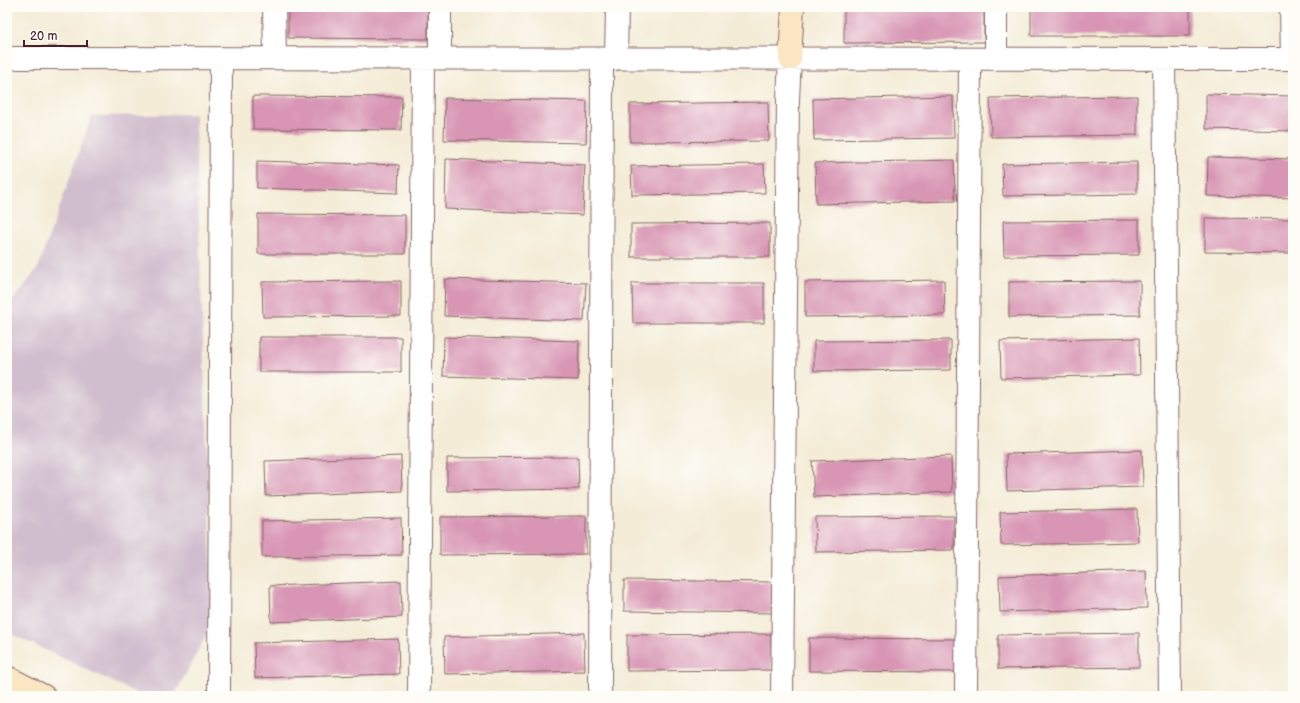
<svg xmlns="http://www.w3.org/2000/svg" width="1300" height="703" viewBox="0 0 1300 703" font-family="'Balsamiq Sans',sans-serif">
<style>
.industrial{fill:#d0bdcd}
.building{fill:#d895b4}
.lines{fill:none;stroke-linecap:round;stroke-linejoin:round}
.street-casing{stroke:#866767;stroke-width:24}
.secondary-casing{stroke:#866767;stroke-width:24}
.street{stroke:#fff;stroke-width:22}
.secondary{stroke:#fbe6c4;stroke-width:22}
</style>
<rect width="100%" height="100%" fill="#fdfcf7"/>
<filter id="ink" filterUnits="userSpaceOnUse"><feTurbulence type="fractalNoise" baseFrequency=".025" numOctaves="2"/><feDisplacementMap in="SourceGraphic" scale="8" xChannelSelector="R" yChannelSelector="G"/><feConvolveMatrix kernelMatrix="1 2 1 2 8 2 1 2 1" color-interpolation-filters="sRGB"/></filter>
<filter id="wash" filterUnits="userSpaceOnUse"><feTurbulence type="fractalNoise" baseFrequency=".012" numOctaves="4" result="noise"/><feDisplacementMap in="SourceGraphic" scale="16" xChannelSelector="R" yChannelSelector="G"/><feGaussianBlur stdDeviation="0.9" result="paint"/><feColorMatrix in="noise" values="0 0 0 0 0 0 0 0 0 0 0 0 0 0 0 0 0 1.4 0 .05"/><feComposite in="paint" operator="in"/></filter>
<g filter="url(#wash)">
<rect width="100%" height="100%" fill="#f4ecd7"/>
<path class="industrial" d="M195,114L213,622L174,696H143L7,632V308L38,268L92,116Z"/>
<g id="blocks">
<path class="building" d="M288,7H428V39L288,38Z
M844,7H984V42L844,43Z
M1031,7H1190V36H1031Z
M1206,94L1293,96V131L1206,129Z
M253,96L402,97L401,130L253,129Z
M953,96L954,138L814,140L813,99Z
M1137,96V135L991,137L990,98Z
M445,98L587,101L586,143L444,140Z
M768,102L769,141L630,142V104Z
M1208,157L1293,159V198L1207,196Z
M446,159L585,165L583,215L445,209Z
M954,160L955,201L816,204L815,163Z
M257,161L399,165L398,193L257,188Z
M1137,162V194L1003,196L1002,164Z
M764,164L765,193L632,195L631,166Z
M258,214L405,215V254H258Z
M1205,218L1293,219V253L1205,252Z
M1139,220V255L1004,256L1003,221Z
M770,223V257H631V224Z
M445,279L586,283L584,321L444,316Z
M944,280L945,315L805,317V282Z
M401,281V316L263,317L262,282Z
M1140,281V315L1009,317V282Z
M632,283H764V323H633Z
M259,337H401V372H259Z
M444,337L579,341L578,380L443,376Z
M1139,338L1140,375L1001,378L1000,341Z
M951,340V370L814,371V341Z
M1142,450L1143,487L1007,491L1006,454Z
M401,456L402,491L266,496L265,461Z
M951,456L952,492L814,497L812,461Z
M578,457L579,489L447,491V458Z
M1137,509L1138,542L1001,545L1000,512Z
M586,516V554L440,555V517Z
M954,516V550L816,552L815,517Z
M401,518L402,555L262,557V521Z
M1146,571L1147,608L1000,612L999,576Z
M624,580L773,582V613L624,611Z
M401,581L402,617L271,622L270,586Z
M584,633L585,671L445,674L444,637Z
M1139,633V667L998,669V635Z
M771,634L772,670L627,671V635Z
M809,638L956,639V672L809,671Z
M398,639L399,674L255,678L254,643Z"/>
</g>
</g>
<g filter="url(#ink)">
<use href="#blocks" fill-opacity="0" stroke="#866767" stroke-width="1"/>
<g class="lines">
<defs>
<path id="street" d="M274,7L275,58
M440,7V58
M1291,7L1292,59
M7,58L1293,59
M616,59L617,7
M996,59V7
M1164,59L1170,696
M219,696L221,58
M419,696L423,59
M600,696L602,59
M782,696L788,99L790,59
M966,696L970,59"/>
<path id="secondary" d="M790,59L793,7
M7,677L44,696"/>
</defs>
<use href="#street" class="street-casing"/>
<use href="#secondary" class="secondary-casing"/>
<use href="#street" class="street"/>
<use href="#secondary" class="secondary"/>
</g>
</g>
<rect width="1300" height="703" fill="none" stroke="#fdfcf7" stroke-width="24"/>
<path d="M24 40v6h63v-6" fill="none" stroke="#4a1f2b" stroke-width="2"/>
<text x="30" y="40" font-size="12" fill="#4a1f2b" stroke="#fdfcf7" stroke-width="3" paint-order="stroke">20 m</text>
</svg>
